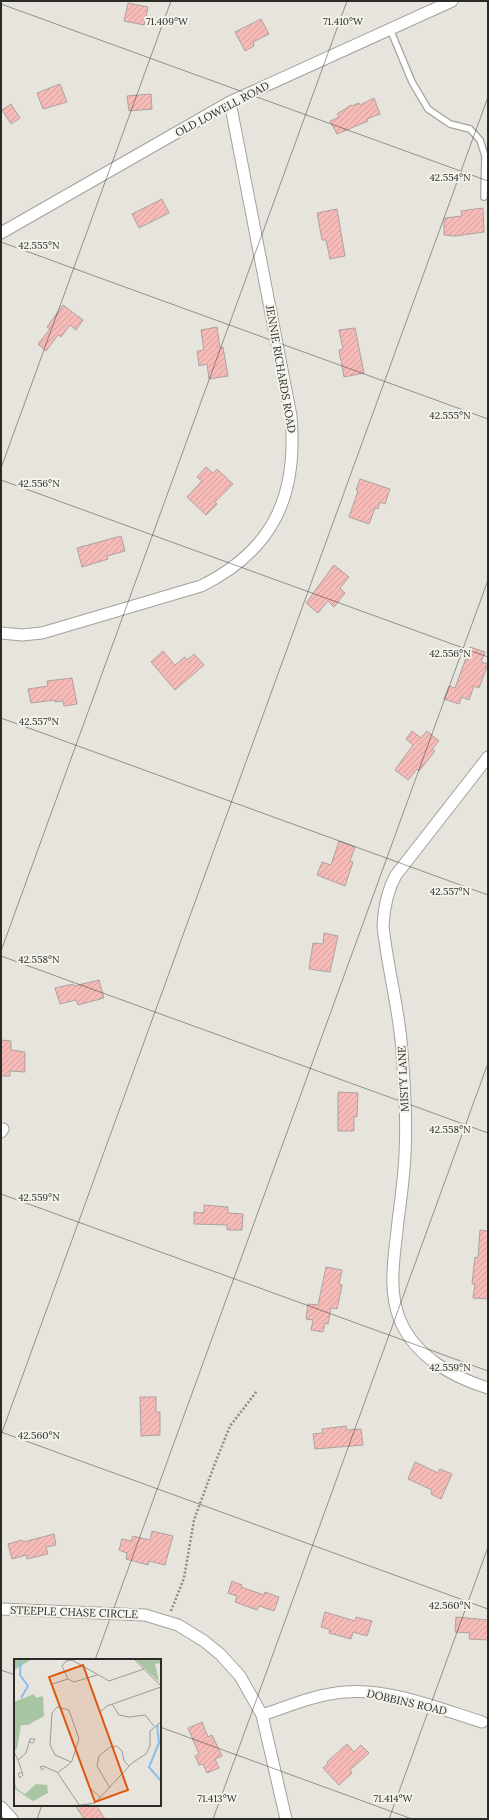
<svg xmlns="http://www.w3.org/2000/svg" width="489" height="1820" viewBox="0 0 489 1820" font-family="Lora,serif">
<style>
.building{fill:url(#building-hatch);stroke:#aba3a2}
.lines{fill:none;stroke-linecap:round;stroke-linejoin:round}
.service-casing{stroke:#a4a29c;stroke-width:8}
.minor-casing{stroke:#a4a29c;stroke-width:13}
.path{stroke:#8d8c87;stroke-width:2.5;stroke-dasharray:2 2;stroke-linecap:butt}
.service{stroke:#fff;stroke-width:5.5}
.minor{stroke:#fff;stroke-width:11}
.ticks{fill:none;stroke:#2a2a27;stroke-width:1;stroke-opacity:0.45}
.labels{text-anchor:middle;dominant-baseline:central;stroke-width:4;stroke-linejoin:round;paint-order:stroke}
.street-label{font-size:11px;fill:#2a2a27;stroke:#f3f2eb}
.inset-river{fill:none;stroke:#89beed;stroke-width:2}
.inset-road{fill:none;stroke:#9b9a94;stroke-width:1}
.view{fill:#de570d;fill-opacity:0.15;stroke:#de570d;stroke-width:2}
.inset-edge{fill:none;stroke:#2a2a27;stroke-width:2}
.ticks-label{font-size:10px;text-anchor:middle;fill:#2a2a27;stroke:#f3f2eb;stroke-width:4;stroke-linejoin:round;paint-order:stroke}
</style>
<defs>
<pattern id="building-hatch" width="6" height="6" patternUnits="userSpaceOnUse"><rect width="6" height="6" fill="#f6bab7"/><path d="M-1 1l2-2M0 6l6-6M5 7l2-2" fill="none" stroke="#d3a09d"/></pattern>
</defs>
<rect width="100%" height="100%" fill="#e6e4dd"/>
<path class="building" d="M128,3L148,7L144,25L124,21Z
M261,19L269,34L253,42L254,46L245,51L235,32Z
M60,84L67,102L43,109L37,93Z
M151,94L152,109L129,111L127,96Z
M374,98L380,114L367,119L368,121L337,134L330,121L339,117L337,114L351,105L352,106L359,103L360,105Z
M11,104L20,118L11,124L2,110Z
M162,199L169,213L139,228L132,214Z
M483,208L484,232L455,236L444,235V220L445,218L462,216L461,211Z
M337,209L345,256L330,259L326,240H322L317,213Z
M63,305L83,320L76,330L70,325L61,337L58,335L46,351L38,344L50,329L47,327Z
M217,327L220,348L223,347L228,376L209,379L207,364L199,366L197,351L204,350L201,330Z
M355,328L364,373L344,377L339,350L343,349L339,330Z
M206,467L213,473L217,469L233,484L215,502L217,504L206,515L187,497L202,481L197,477Z
M360,479L390,489L385,504L380,502L378,509L375,508L369,524L349,517L358,491L356,490Z
M121,536L125,551L107,556L108,559L82,567L77,548Z
M334,565L349,577L340,588L345,593L334,607L328,601L318,613L306,603Z
M470,647L485,652L481,662L488,664L479,688L474,686L469,700L462,697L459,704L444,699L449,686L455,688Z
M163,651L175,665L185,657L187,660L194,654L204,665L175,690L151,662Z
M72,678L77,704L64,706L63,701L55,702V700L31,703L28,689L48,686L47,681Z
M412,731L421,738L427,731L439,741L432,749L435,751L419,771L417,769L408,780L395,770L413,745L406,739Z
M339,841L355,847L350,861L353,862L345,886L317,875L322,862L331,865Z
M324,933L338,936L330,972L309,969L313,943L323,944Z
M99,980L104,998L78,1005L76,1000L60,1004L55,988L73,984L74,986Z
M1,1040L11,1041V1050L25,1052V1072L10,1071V1076H1Z
M338,1092L358,1093L357,1117L354,1116V1131H338Z
M204,1205L228,1207V1213L243,1214L242,1230H227V1225L194,1224V1212L204,1213Z
M480,1230L488,1231V1299L473,1298L475,1284H472L475,1257L478,1258Z
M326,1267L342,1270L339,1284L342,1285L337,1309L331,1308L328,1324L325,1323L323,1332L311,1330L313,1320L306,1319L308,1304L318,1305Z
M140,1397H156V1412H160V1435L141,1436Z
M346,1426L347,1430L361,1429L363,1445L315,1449L313,1434L323,1433L322,1429Z
M415,1462L438,1473L440,1469L452,1474L441,1499L431,1494L432,1490L408,1479Z
M152,1531L173,1536L165,1565L149,1561L148,1565L126,1559L127,1553L119,1550L122,1539L131,1541L133,1536L150,1540Z
M54,1534L56,1545L46,1547L48,1554L27,1559L26,1555L12,1559L8,1544L22,1540L23,1542Z
M232,1581L242,1585L241,1587L264,1595L265,1592L279,1597L274,1611L259,1606L257,1610L235,1602L237,1596L228,1593Z
M325,1612L355,1621L356,1617L372,1621L367,1636L353,1632L351,1639L329,1633L330,1630L321,1627Z
M456,1617L488,1620V1640L469,1639L470,1633L455,1632Z
M202,1722L208,1737L212,1735L222,1756L215,1759L219,1768L207,1773L203,1764L199,1765L195,1756L199,1754L188,1728Z
M347,1744L354,1752L361,1745L369,1753L350,1770L352,1773L339,1785L323,1768L328,1763L327,1762Z
M75,1805H96L105,1819H84Z"/>
<g class="lines">
<defs>
<path id="service" d="M390,29L412,82L428,109L450,124L470,129L480,140L485,156L484,197"/>
<path id="minor" d="M1,233L230,102L452,1
M1,633L22,635L42,633L201,586C274,550 298,495 291,416L230,102
M488,757L396,875C387,891 384,908 383,926C387,964 397,1001 401,1040C404,1078 407,1116 405,1154C404,1177 401,1199 398,1221C395,1253 387,1289 400,1320C415,1356 452,1377 488,1388
M1,1132L3,1129
M1,1609L145,1615L178,1625L204,1641L220,1654L240,1676L262,1715L286,1819
M262,1715C289,1706 317,1694 345,1692C389,1688 440,1709 482,1722
M1,1807L12,1819"/>
</defs>
<use href="#service" class="service-casing"/>
<use href="#minor" class="minor-casing"/>
<path class="path" d="M171,1611L184,1578L194,1520L214,1466L230,1426L257,1391"/>
<use href="#service" class="service"/>
<use href="#minor" class="minor"/>
</g>
<path class="ticks" d="M1,4L488,181M1,242L488,419M1,468L171,1M1,480L488,657M1,718L488,895M1,951L347,1M1,956L488,1133M1,1194L488,1371M1,1432L488,1609M1,1435L488,97M95,1660L488,580M1,1670L15,1675M160,1727L412,1819M37,1819L42,1805M213,1819L488,1063M389,1819L488,1547"/>
<g class="labels">
<g class="street-label">
<text transform="translate(222 109) rotate(-28)">OLD LOWELL ROAD</text>
<text transform="translate(281 369) rotate(80)">JENNIE RICHARDS ROAD</text>
<text transform="translate(403 1079) rotate(-93)">MISTY LANE</text>
<text transform="translate(74 1612) rotate(2)">STEEPLE CHASE CIRCLE</text>
<text transform="translate(407 1702) rotate(13)">DOBBINS ROAD</text>
</g>
</g>
<g transform="translate(14 1659)">
<rect width="147" height="147" fill="#e6e4dd"/>
<path d="M0,0H18L0,11ZM121,0H147V4L141,5L145,23ZM20,35L22,39L29,37L30,57L14,66H7L3,90L0,92V43ZM0,118H3L0,120L3,130L11,135L22,125L33,126L34,134L19,142L1,130Z" fill="#a8c5a4"/>
<path class="inset-river" d="M7,0L6,16L14,27L7,39M143,66L145,84L135,108L147,122"/>
<path class="inset-road" d="M120,0L147,27M83,16L60,23L54,20L48,7L52,2L58,1L95,22L130,10M38,25L54,20M98,45L105,56L115,58L131,56L140,67M86,53L93,47L147,28M0,93L4,101L9,116L6,119L4,115L8,113M4,101L12,94L16,80H21L19,84L15,83M30,109L28,111L26,108L29,107L43,113L66,147M43,114L54,106L58,102L65,80L55,51L43,48L38,54L36,86L41,96L57,103M76,129L87,139M96,129L83,107L85,97L96,88L103,87L108,92L110,102L115,107M60,147L81,144L118,104L132,95L136,87V72L147,63"/>
<path class="view" d="M69,6L114,131L81,143L35,18Z"/>
<rect width="147" height="147" class="inset-edge"/>
</g>
<g class="ticks-label">
<text x="167" y="25">71.409°W</text>
<text x="343" y="25">71.410°W</text>
<text x="450" y="181">42.554°N</text>
<text x="39" y="249">42.555°N</text>
<text x="450" y="419">42.555°N</text>
<text x="39" y="487">42.556°N</text>
<text x="450" y="657">42.556°N</text>
<text x="39" y="725">42.557°N</text>
<text x="450" y="895">42.557°N</text>
<text x="39" y="963">42.558°N</text>
<text x="450" y="1133">42.558°N</text>
<text x="39" y="1201">42.559°N</text>
<text x="450" y="1371">42.559°N</text>
<text x="39" y="1439">42.560°N</text>
<text x="450" y="1609">42.560°N</text>
<text x="217" y="1802">71.413°W</text>
<text x="393" y="1802">71.414°W</text>
</g>
<rect width="489" height="1820" fill="none" stroke="#2a2a27" stroke-width="4"/>
</svg>
